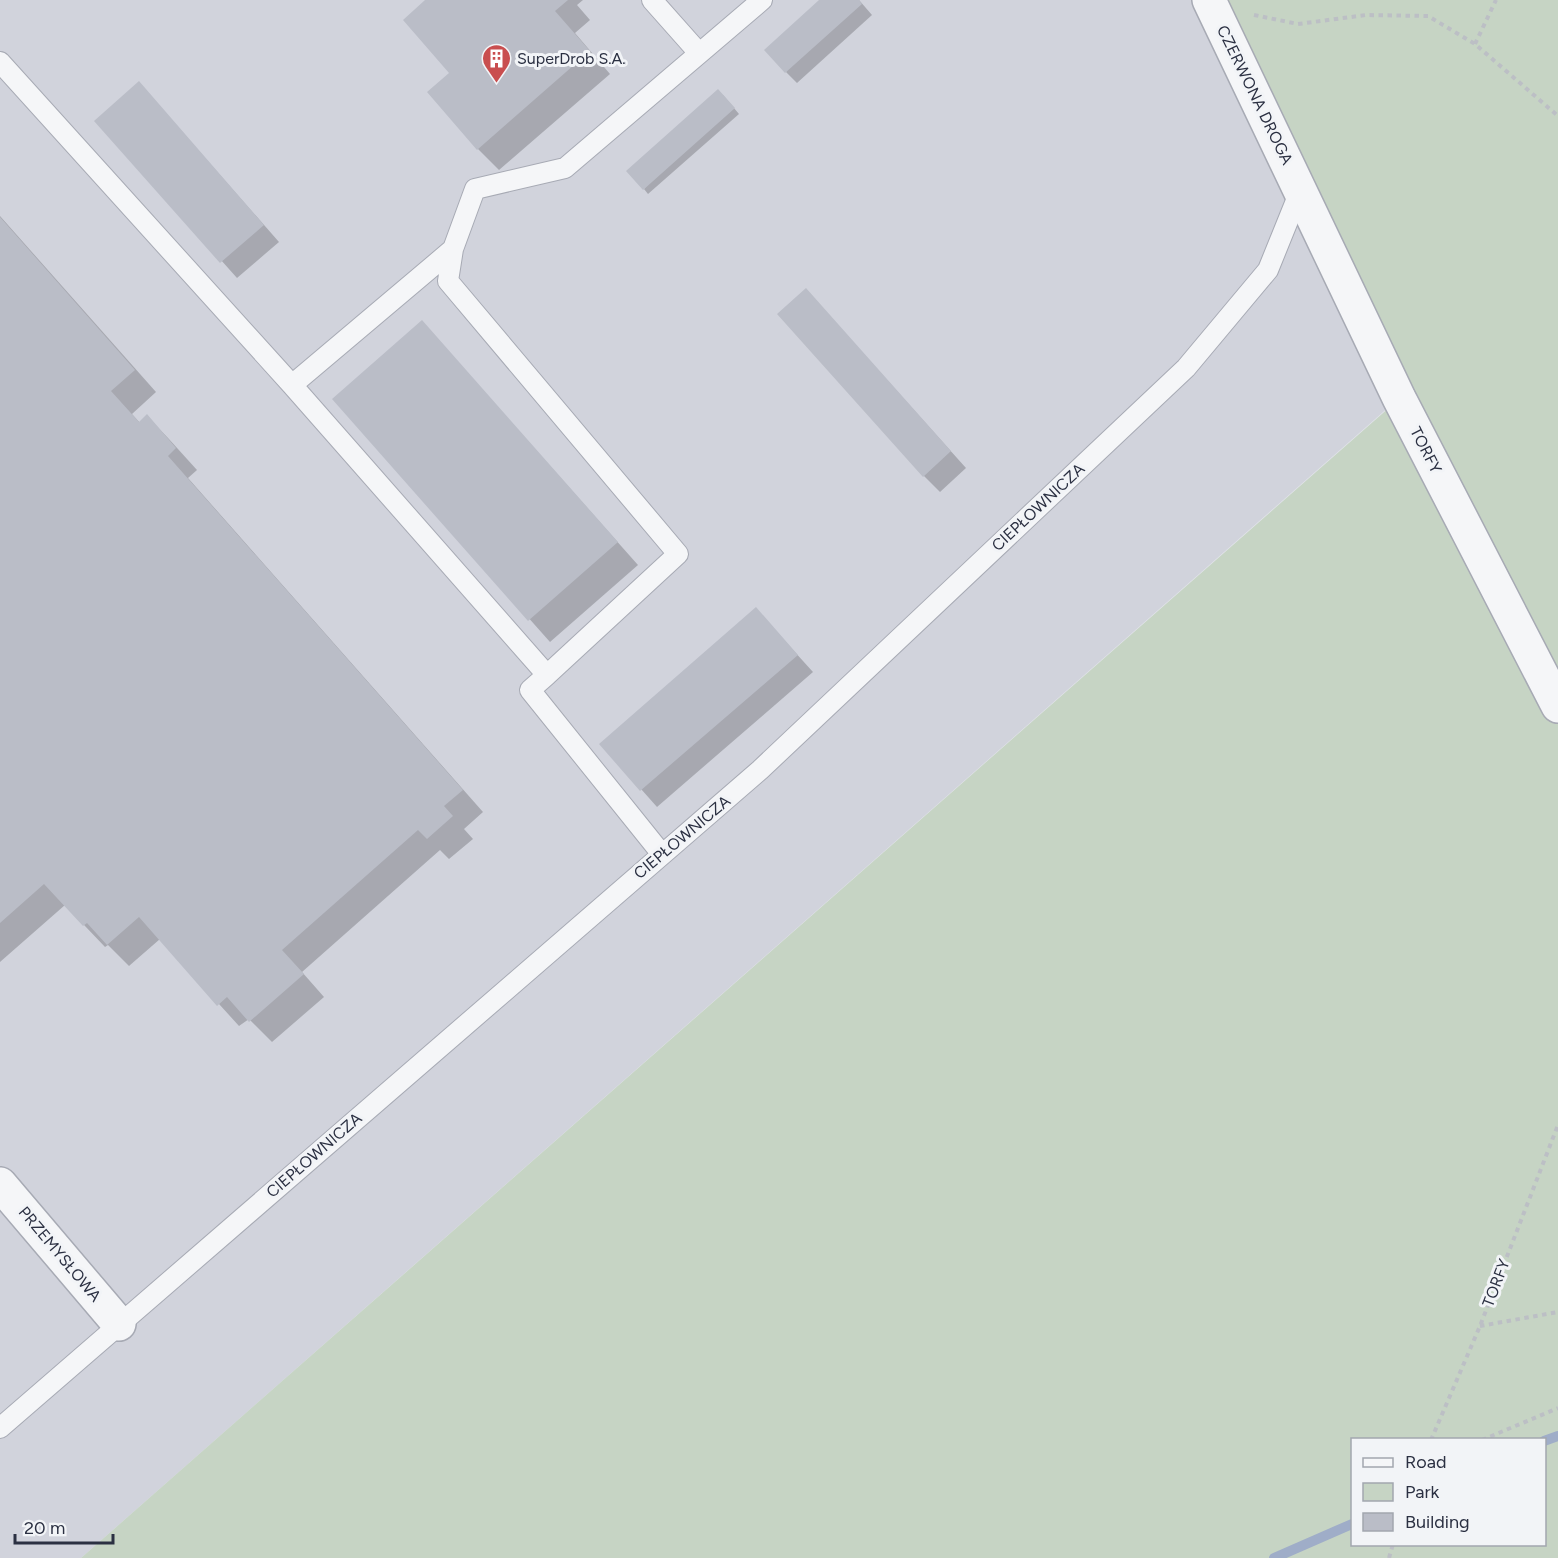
<svg xmlns="http://www.w3.org/2000/svg" width="1558" height="1558" viewBox="0 0 1558 1558" font-family="Figtree,sans-serif">
<style>
.built{fill:#d1d3dc}
.green{fill:#c6d4c4;fill-rule:evenodd}
.shadow{fill:#0003}
.lines{fill:none;stroke-linecap:round;stroke-linejoin:round}
.stream{stroke:#9fadc8;stroke-width:10}
.building{fill:#babdc7}
.service-casing{stroke:#a7aab4;stroke-width:22}
.minor-casing{stroke:#a7aab4;stroke-width:36}
.path{stroke:#bcbfc5;stroke-width:4;stroke-dasharray:4.5 4.5;stroke-linecap:butt}
.service{stroke:#f5f6f8;stroke-width:20}
.minor{stroke:#f5f6f8;stroke-width:33}
.labels{text-anchor:middle;dominant-baseline:central;stroke-width:6;stroke-linejoin:round;paint-order:stroke}
.poi-label{font-size:16px;fill:#2b3042;stroke:#f2f4f7;text-anchor:start}
.street-label{font-size:16px;fill:#2b3042;stroke:#f2f4f7}
</style>
<rect width="100%" height="100%" fill="#e2e4ea"/>
<path class="built" d="M0,0H1209L1399,398L81,1558H0Z"/>
<path class="green" d="M1209,0H1558V1558H81L1399,399ZM1352,1440H1544V1544H1352Z"/>
<path class="shadow" d="M427,0H583L577,5L590,20L575,33L610,74L499,170L478,149Z
M822,0H859L872,15L797,83L786,72Z
M139,83L279,242L237,278L97,121Z
M723,95L739,114L648,194L644,189Z
M0,216L156,392L132,414L140,423L147,416L168,438L197,470L188,478L483,812L464,829L473,839L449,859L440,850L302,972L324,997L272,1042L249,1019L239,1026L160,939L129,966L108,945L105,947L65,905L0,962Z
M806,290L966,468L940,492L924,476Z
M422,322L638,565L550,642L334,399Z
M756,609L813,672L657,807L601,744Z"/>
<g class="lines">
<path class="stream" d="M1544,1441L1558,1436
M1274,1558L1352,1524"/>
</g>
<path class="building" d="M425,0H568L555,11L590,51L477,150L427,92L449,73L403,20Z
M819,0H859L862,4L785,73L764,50Z
M139,81L264,225L220,263L94,121Z
M718,89L735,108L643,190L626,171Z
M0,217L135,370L111,391L139,422L147,414L176,448L168,456L463,790L444,806L453,816L427,839L418,830L282,950L304,974L249,1022L227,997L217,1006L139,917L107,945L87,923L83,926L44,884L0,923Z
M806,288L951,451L923,477L777,314Z
M422,320L618,542L528,621L332,399Z
M756,607L798,655L640,791L599,744Z"/>
<g class="lines">
<defs>
<path id="service" d="M652,0L699,53
M0,62L292,385L547,675L678,554L448,281L453,249L475,189L565,168L762,0
M292,385L453,249
M547,675L530,690L661,853
M0,1428L760,770L1186,368L1268,270L1300,191"/>
<path id="minor" d="M1209,0L1399,398L1558,706
M0,1184L119,1324"/>
</defs>
<use href="#service" class="service-casing"/>
<use href="#minor" class="minor-casing"/>
<path class="path" d="M1254,15L1298,24L1366,15L1428,16L1475,44L1558,116
M1475,44L1496,0
M1480,1326L1558,1312
M1431,1440L1480,1326L1558,1125
M1482,1440L1558,1408
M1389,1558L1393,1544"/>
<use href="#service" class="service"/>
<use href="#minor" class="minor"/>
</g>
<defs>
<symbol id="building-pin" viewBox="-11 -11 22 30"><path d="M0 17L-7.5 6A9.5 9.5 0 1 1 7.5 6Z" fill="#c94e4f" stroke="#f2f4f7"/><path d="M-4-6H4V6H1V3H-1V6H-4ZM-2.5-4.3h1.7v1.8h-1.7ZM.8-4.3h1.7v1.8H.8ZM-2.5-1h1.7V.8h-1.7ZM.8-1h1.7V.8H.8Z" fill="#fff"/></symbol>
</defs>
<g fill-rule="evenodd">
<use href="#building-pin" x="480" y="42" width="33" height="45"/>
</g>
<g class="labels">
<g class="poi-label">
<text x="517" y="58">SuperDrob S.A.</text>
</g>
<g class="street-label">
<text transform="translate(1255 95) rotate(64)">CZERWONA DROGA</text>
<text transform="translate(1426 450) rotate(63)">TORFY</text>
<text transform="translate(1038 507) rotate(-43)">CIEPŁOWNICZA</text>
<text transform="translate(682 837) rotate(-40)">CIEPŁOWNICZA</text>
<text transform="translate(314 1155) rotate(-41)">CIEPŁOWNICZA</text>
<text transform="translate(60 1254) rotate(50)">PRZEMYSŁOWA</text>
<text transform="translate(1496 1283) rotate(-69)">TORFY</text>
</g>
</g>
<rect x="1351" y="1438" width="195" height="108" fill="#f2f4f7" stroke="#a2a6af" stroke-width="1.5"/>
<rect x="1363" y="1458" width="30" height="9" fill="#f5f6f8" stroke="#a2a6af" stroke-width="1.5"/>
<text x="1405" y="1468" font-size="18" fill="#2b3042">Road</text>
<rect x="1363" y="1483" width="30" height="18" fill="#c6d4c4" stroke="#a2a6af" stroke-width="1.5"/>
<text x="1405" y="1498" font-size="18" fill="#2b3042">Park</text>
<rect x="1363" y="1513" width="30" height="18" fill="#babdc7" stroke="#a2a6af" stroke-width="1.5"/>
<text x="1405" y="1528" font-size="18" fill="#2b3042">Building</text>
<path d="M15 1534v9h98v-9" fill="none" stroke="#2b3042" stroke-width="3"/>
<text x="24" y="1534" font-size="18" fill="#2b3042" stroke="#f2f4f7" stroke-width="4.5" paint-order="stroke">20 m</text>
</svg>
